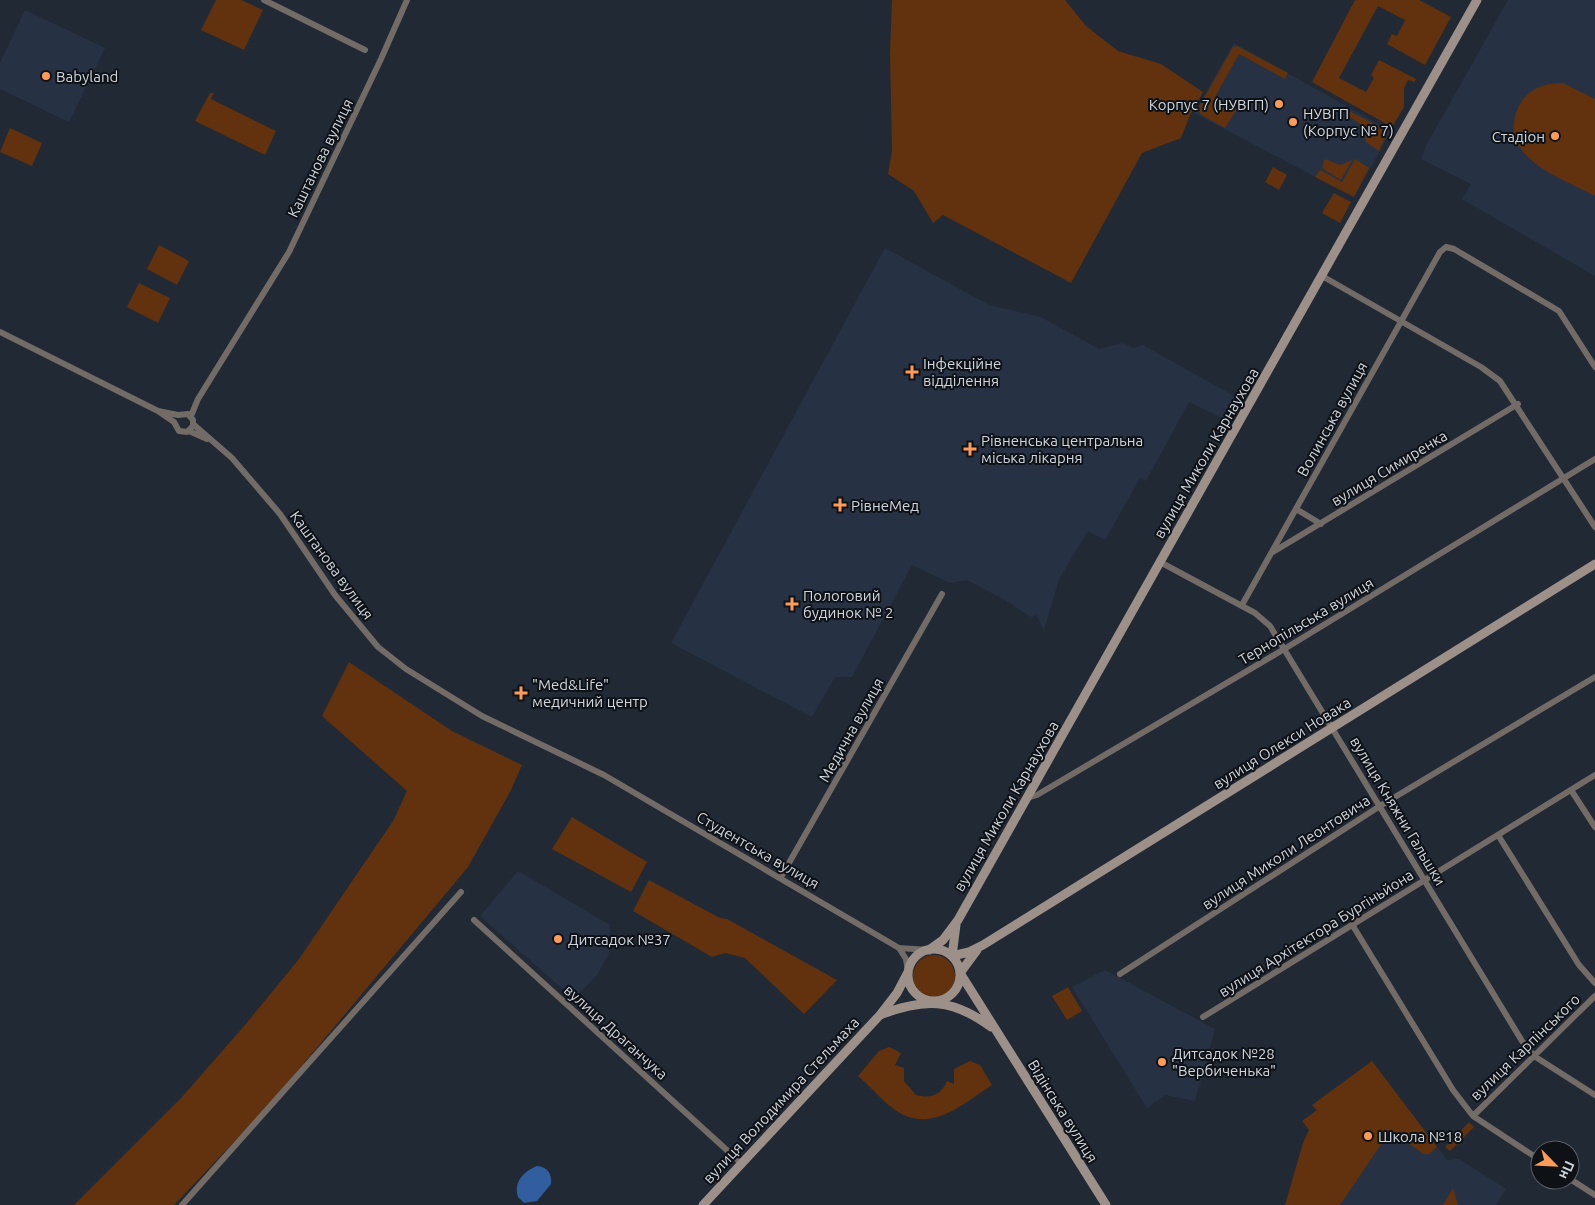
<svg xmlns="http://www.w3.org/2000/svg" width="1595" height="1205" viewBox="0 0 1595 1205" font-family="Ubuntu,sans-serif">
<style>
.built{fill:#263244}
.green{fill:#61320d}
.water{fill:#315e9f}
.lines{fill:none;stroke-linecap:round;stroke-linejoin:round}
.minor{stroke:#726b66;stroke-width:6}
.secondary{stroke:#9c9089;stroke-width:9}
.poi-dot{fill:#fe9c57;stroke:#0e1217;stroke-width:2}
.labels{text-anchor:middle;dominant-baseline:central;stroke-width:4;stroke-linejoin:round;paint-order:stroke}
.poi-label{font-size:15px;fill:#d0d6de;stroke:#0e1217;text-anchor:start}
.street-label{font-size:15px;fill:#d0d6de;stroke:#0e1217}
</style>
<rect width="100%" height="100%" fill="#212935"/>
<path class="built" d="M1508,0H1595V276L1462,199L1471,184L1421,159L1427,144Z
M25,10L105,48L69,122L0,89V63Z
M1234,43L1391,131L1354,197L1194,113Z
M885,248L989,305L1041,317L1099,349L1123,343L1134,348L1143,345L1239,399L1227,420L1189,402L1146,481L1140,478L1105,540L1088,531L1059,579L1044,630L1036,615L1031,617L1005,600L967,580L950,583L912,565L852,677H835L812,717L671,643Z
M518,871L610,925L609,953L597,975L574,999L480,916Z
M1105,970L1215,1029L1195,1101L1165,1095L1147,1108L1072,987Z
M1372,1061L1447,1160L1459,1159L1506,1189L1496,1205H1285L1303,1143L1309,1130L1302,1121L1317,1110L1312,1105Z"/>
<path class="green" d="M216,0H241L263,10L244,50L201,30Z
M892,0H1065L1086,26L1118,51L1161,64L1203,92L1190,115L1181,138L1142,153L1071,283L943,215L933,223L914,191L888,174L892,151L890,53Z
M1355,0H1419L1451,17L1425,65L1387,44L1392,34L1397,36L1405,20L1378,6L1339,78L1366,92L1374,78L1371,75L1379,60L1416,79L1414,82L1408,80L1404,88V107L1392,127L1312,82Z
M1237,46L1288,73L1285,79L1239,54L1215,97L1237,109L1225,128L1200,114L1199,107L1233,47Z
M1563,83L1595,99V196C1561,178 1494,156 1519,106C1528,88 1545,83 1563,83Z
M210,93H214L211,99L276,131L265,155L195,121Z
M1349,111L1388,131L1379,151L1366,142L1362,126L1345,113Z
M10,128L42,143L32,166L0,152Z
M1325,159L1340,165L1352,160L1341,180L1322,168Z
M1355,159L1369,168L1354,197L1315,177L1320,170L1342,182Z
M1273,167L1287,175L1279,190L1265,182Z
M1334,193L1351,202L1340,223L1322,213Z
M159,245L189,261L177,285L147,269Z
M139,283L170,298L158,323L127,307Z
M349,662L452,731L522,765L510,792L468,867L269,1105L174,1205H74L182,1097L245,1025L299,959L393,821L407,791L322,716Z
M572,817L647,862L631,892L552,849Z
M649,880L720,918L727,919L837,980L804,1014L745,958L725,953L712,957L633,911Z
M913 976a21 21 0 1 1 42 0a21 21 0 1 1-42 0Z
M1068,987L1082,1011L1067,1020L1052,996Z
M889,1047L901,1053L895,1065L904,1068V1081L916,1095C931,1099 941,1095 947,1081L954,1084V1069L970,1061L980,1065L992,1085C964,1103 933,1133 898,1112C884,1103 871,1087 858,1076L879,1051Z
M1372,1061L1437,1147L1429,1154H1424L1390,1131L1340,1205H1285L1303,1143L1309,1130L1302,1121L1317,1110L1312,1105Z
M1469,1122L1474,1127L1450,1151L1445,1147Z
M1453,1188L1458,1205H1443Z"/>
<path class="water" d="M537,1166C547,1167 552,1173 551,1184L537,1201L524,1203L518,1197C513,1182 524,1171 537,1166Z"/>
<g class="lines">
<path class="minor" d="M264,0L365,50
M1322,276L1481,367L1500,381L1595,527
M0,332L158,411L174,422L179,431L187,432L193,426V420L188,414L178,415L158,411
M191,416L198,399L289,252L381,59L407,0
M193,424L232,458L280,514L335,595L378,647L406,669L482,716L604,775L899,948L929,950
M189,431L207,439
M1296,509L1321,524
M1273,552L1518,404
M1160,562L1255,613L1270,626L1522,1041L1534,1056L1595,1095
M1242,605L1440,252L1446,247L1454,249L1559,311L1595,367
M1571,790L1595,827
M1027,798L1037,795L1286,648L1595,459
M1498,835L1579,965L1595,983
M781,877L942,594
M474,920L741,1163
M1353,926L1453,1090L1473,1116L1540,1160
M899,948L906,959L908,972
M1120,974L1380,806L1595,677
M1203,1017L1595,775
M1473,1116L1595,996
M1570,1179L1595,1195
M182,1205L461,892"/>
<path class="secondary" d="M956,925L952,956L969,952L983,945L1595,564
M908 975a26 26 0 1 1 52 0a26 26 0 1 1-52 0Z
M929,950L943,940L958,920L1477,0
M977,950L960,973L1106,1205
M880,1015C924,998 952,998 991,1027
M703,1205L880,1015L897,993L908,972"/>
</g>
<g class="poi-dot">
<circle cx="46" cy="76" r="5"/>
<circle cx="1279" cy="104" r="5"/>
<circle cx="1293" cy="122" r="5"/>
<circle cx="1555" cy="136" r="5"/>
<path d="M909.5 364.5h5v5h5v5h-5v5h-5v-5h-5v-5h5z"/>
<path d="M967.5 441.5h5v5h5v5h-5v5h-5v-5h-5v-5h5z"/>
<path d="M837.5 497.5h5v5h5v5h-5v5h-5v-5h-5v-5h5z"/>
<path d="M789.5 596.5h5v5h5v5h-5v5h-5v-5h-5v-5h5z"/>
<path d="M518.5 685.5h5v5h5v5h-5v5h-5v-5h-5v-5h5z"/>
<circle cx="558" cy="939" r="5"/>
<circle cx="1162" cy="1062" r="5"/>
<circle cx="1368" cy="1136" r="5"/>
</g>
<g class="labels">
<g class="poi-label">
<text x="56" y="76">Babyland</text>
<text x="1269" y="104" text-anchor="end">Корпус 7 (НУВГП)</text>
<text x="1303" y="113">НУВГП<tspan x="1303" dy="17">(Корпус № 7)</tspan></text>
<text x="1545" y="136" text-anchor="end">Стадіон</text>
<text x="923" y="363">Інфекційне<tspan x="923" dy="17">відділення</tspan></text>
<text x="981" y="440">Рівненська центральна<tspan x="981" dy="17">міська лікарня</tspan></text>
<text x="851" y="505">РівнеМед</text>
<text x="803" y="595">Пологовий<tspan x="803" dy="17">будинок № 2</tspan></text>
<text x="532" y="684">"Med&amp;Life"<tspan x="532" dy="17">медичний центр</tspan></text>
<text x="568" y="939">Дитсадок №37</text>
<text x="1172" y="1053">Дитсадок №28<tspan x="1172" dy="17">"Вербиченька"</tspan></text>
<text x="1378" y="1136">Школа №18</text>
</g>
<g class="street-label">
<text transform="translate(320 158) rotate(-64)">Каштанова вулиця</text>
<text transform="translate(1332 419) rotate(-61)">Волинська вулиця</text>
<text transform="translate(1206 453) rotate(-60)">вулиця Миколи Карнаухова</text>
<text transform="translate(1389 468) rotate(-31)">вулиця Симиренка</text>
<text transform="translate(332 565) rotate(54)">Каштанова вулиця</text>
<text transform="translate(1306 621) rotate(-31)">Тернопільська вулиця</text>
<text transform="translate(851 730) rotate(-61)">Медична вулиця</text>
<text transform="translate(1282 743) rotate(-32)">вулиця Олекси Новака</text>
<text transform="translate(1006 806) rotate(-60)">вулиця Миколи Карнаухова</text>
<text transform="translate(1398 811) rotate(59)">вулиця Княжни Гальшки</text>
<text transform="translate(758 850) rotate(30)">Студентська вулиця</text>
<text transform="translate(1286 852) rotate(-33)">вулиця Миколи Леонтовича</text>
<text transform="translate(1316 933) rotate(-32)">вулиця Архітектора Бургіньйона</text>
<text transform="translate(616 1032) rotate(42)">вулиця Драганчука</text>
<text transform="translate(1525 1047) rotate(-44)">вулиця Карпінського</text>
<text transform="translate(781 1100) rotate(-47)">вулиця Володимира Стельмаха</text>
<text transform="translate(1063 1111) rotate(58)">Відінська вулиця</text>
</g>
</g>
<g transform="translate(1555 1165) rotate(114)"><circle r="24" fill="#0e1217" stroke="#5c6067"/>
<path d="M0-4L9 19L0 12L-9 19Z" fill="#fe9c57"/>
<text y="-8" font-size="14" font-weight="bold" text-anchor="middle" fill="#d0d6de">Пн</text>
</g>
</svg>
